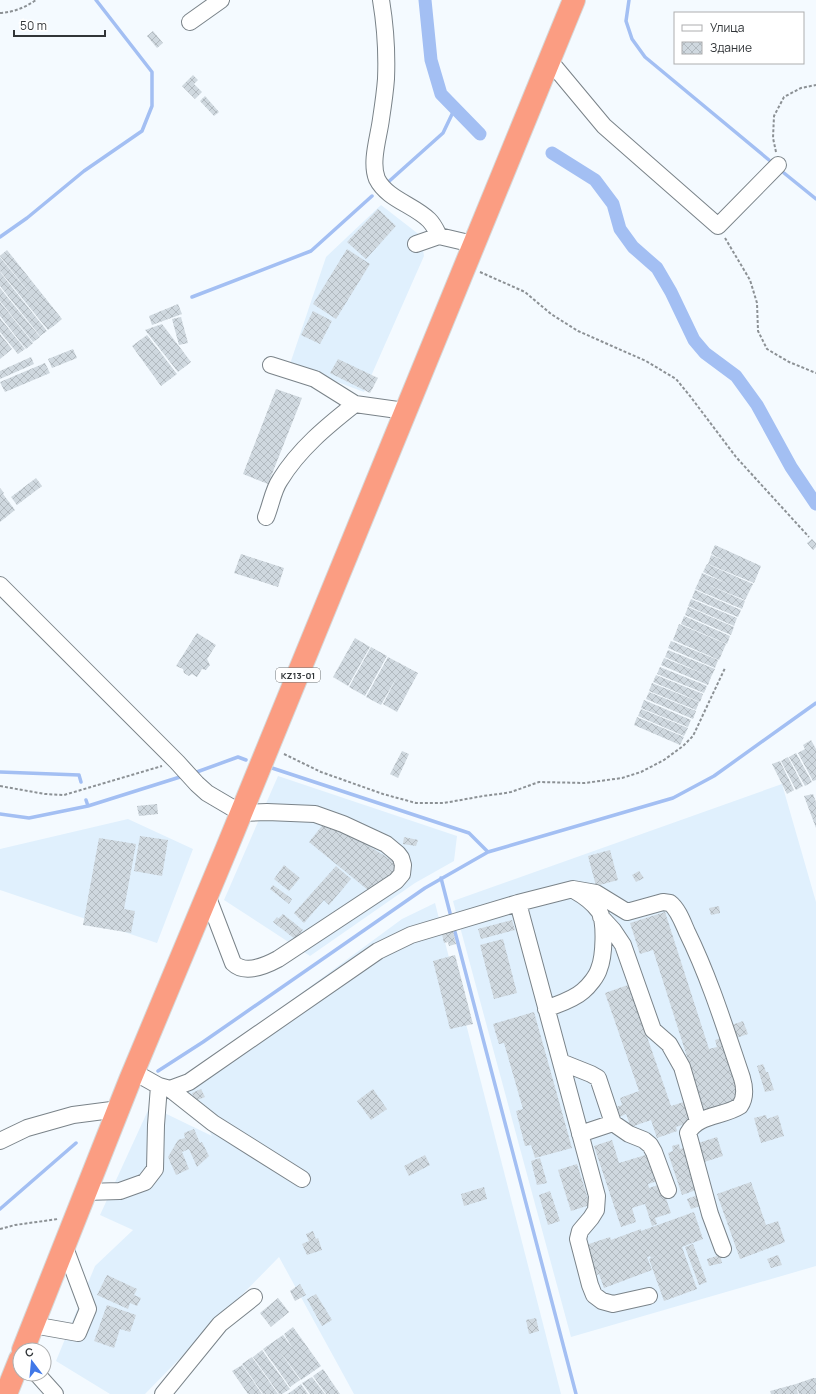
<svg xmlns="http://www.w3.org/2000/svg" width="816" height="1394" viewBox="0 0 816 1394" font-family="Manrope,sans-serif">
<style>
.built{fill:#e0f0fd}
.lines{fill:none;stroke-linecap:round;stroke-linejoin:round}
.stream{stroke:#a3bff3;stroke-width:3.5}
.canal{stroke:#a3bff3;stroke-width:13}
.building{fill:url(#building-cross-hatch)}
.minor-casing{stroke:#7a8389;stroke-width:18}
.highway-casing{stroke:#d6d7d7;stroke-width:24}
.path{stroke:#8c9195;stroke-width:2;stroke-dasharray:3 2;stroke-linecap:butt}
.minor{stroke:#fff;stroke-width:16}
.highway{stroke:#fb9d82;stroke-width:22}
.labels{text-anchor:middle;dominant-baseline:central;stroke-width:4;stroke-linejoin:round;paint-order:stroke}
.shield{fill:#fff;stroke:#6f7274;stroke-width:1}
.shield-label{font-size:9px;font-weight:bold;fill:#313538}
</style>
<defs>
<pattern id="building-cross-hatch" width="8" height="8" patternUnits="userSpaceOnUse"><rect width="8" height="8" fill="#cfd8df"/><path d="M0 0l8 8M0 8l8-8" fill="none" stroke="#b2bac0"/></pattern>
</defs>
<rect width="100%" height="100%" fill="#f4faff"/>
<path class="built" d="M381,205L421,236L424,256L364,392L290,364L326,257Z
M278,776L457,836L454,861L415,883L310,956L224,900Z
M782,784L816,902V1266L571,1337L453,901Z
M128,819L193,849L157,943L0,890V849Z
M435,903L561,1394H354L279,1257L145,1394H110L56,1361L95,1266L133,1230L100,1215L150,1106L212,1136L182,1081L402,919Z"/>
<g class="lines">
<path class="stream" d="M629,0L626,21L632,39L645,57L769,160
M784,173L816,199
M386,184L443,133L455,108
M0,237L27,218L84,171L142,131L152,106V72L96,0
M192,297L311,251L372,196
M269,767L469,833L488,852
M0,772L79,775L81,782
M194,773L238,757L246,760
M86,800L88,806
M0,814L29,818L88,806L180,777
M441,878L450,913
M455,932L576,1394
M158,1071L203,1042L425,888L488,852L673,798L714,776L816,703
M0,1209L76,1143"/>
<path class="canal" d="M425,0L431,60L441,94L480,134
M552,153L595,180L613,204L620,229L633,247L657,268L671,292L694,340L705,353L736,376L757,405L791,467L816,504"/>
</g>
<path class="building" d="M153,31L163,43L157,48L147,36Z
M193,75L198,80L194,84L202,92L195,99L182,86Z
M205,96L219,112L214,116L200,101Z
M378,209L396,226L366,259L347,242Z
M347,249L370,264L336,319L313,304Z
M7,250L62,319L55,325L0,256Z
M0,257L55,325L48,330L0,271Z
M0,272L47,331L40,336L0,286Z
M0,288L40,337L33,342L0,301Z
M0,302L33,343L26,349L0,316Z
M178,304L182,314L152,325L149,316Z
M313,311L332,321L320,344L301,335Z
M181,317L188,343L179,345L172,319Z
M0,318L25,349L18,354L0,332Z
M162,324L191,362L178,372L145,330Z
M0,334L12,349L0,359Z
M147,335L177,374L161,386L132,346Z
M73,349L77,358L52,368L48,359Z
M31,357L34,364L0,379V371Z
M338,359L378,378L370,393L330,373Z
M45,363L50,373L5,392L0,382Z
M276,389L302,398L268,484L243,474Z
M36,478L42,486L17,505L11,497Z
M0,488L4,493L3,494L15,510L0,522Z
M812,539L816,543V547L813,550L807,543Z
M715,545L761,566L754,583L708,564L711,555L727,562L711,554Z
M241,554L284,568L278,587L234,573Z
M707,564L753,584L745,600L699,581L702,573L728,584L703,572Z
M699,581L745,601L742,609L695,589Z
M695,590L741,610L738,617L692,598Z
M691,599L737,618L734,626L688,606Z
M688,607L734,627L731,635L685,615Z
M684,616L730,636L727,644L681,624Z
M679,624L726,644L719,660L673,640Z
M197,633L216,645L207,659L210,665L206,670L202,669L197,677L192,674L189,676L184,673L183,669L176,666Z
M355,638L370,647L348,686L333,677Z
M671,641L718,660L715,668L668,648Z
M371,647L387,656L365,696L349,687Z
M668,650L715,669L711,677L665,657Z
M388,657L418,673L397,712L383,704L398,675L381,705L366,697Z
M664,658L711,677L708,685L661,665Z
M660,667L707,686L704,693L657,674Z
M656,675L703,694L700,702L653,682Z
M652,683L699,702L696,710L649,691Z
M649,692L696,711L693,719L646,699Z
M644,700L691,720L688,727L641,708Z
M641,709L688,728L684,736L638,716Z
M637,717L684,737L680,745L634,725Z
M811,740L816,749V780L813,781L798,753L805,749L803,745Z
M402,751L409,754L398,778L390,774Z
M796,753L812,782L805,786L789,757Z
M788,757L803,786L796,790L781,761Z
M780,761L794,790L787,794L772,764Z
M813,794L816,802V828L804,796Z
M157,804L158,814L139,816L137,806Z
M328,821L398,864L400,867L371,889L368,890L309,842L325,822Z
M140,836L168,840L162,876L134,871Z
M404,837L418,840L416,846L403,844Z
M99,838L136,844L124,909L135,911L131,933L83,925Z
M610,850L618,880L596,886L588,856Z
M284,865L300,878L289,891L274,879Z
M336,866L351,879L329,905L324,900L304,923L294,913Z
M639,871L644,878L636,882L632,875Z
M273,885L292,899L289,904L270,889Z
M719,906L720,913L711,915L709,908Z
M665,912L709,1049L717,1047L715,1040L724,1037L742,1092L739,1102L705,1113L653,950L640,954L630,923Z
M283,914L303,930L295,939L273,922L277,917L278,919Z
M512,920L515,930L481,939L478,929Z
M453,931L456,944L449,946L448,942L444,943L442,934Z
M503,939L517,993L494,999L480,945Z
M455,955L473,1024L450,1029L433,961Z
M628,985L632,997L633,996L671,1106L684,1102L691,1122L676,1127L677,1131L657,1138L651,1120L631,1127L626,1114L619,1117L616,1107L622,1105L620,1098L639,1091L605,993Z
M534,1012L572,1148L535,1158L531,1145L525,1146L516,1111L523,1109L504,1043L499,1044L493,1024Z
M743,1021L748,1034L736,1038L732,1025Z
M763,1064L766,1072H768L774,1090L765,1092L757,1066Z
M201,1089L205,1097L195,1101L192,1093Z
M373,1089L387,1109L371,1120L357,1101Z
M766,1115L767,1119L778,1115L784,1136L761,1143L754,1118Z
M194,1129L200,1143L202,1142L209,1156L197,1167L189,1149L182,1152L189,1169L176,1175L168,1157L178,1140L185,1138L184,1133Z
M717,1137L723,1156L701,1163L695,1144Z
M612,1140L619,1163L649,1154L658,1181L648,1184L649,1188L661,1184L671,1213L655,1218L657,1224L652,1226L645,1204L632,1208L636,1222L621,1227L594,1146Z
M679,1144L680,1149L685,1147L699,1189L682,1195L668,1153L673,1151L672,1146Z
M425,1155L430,1165L409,1176L404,1166Z
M540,1158L547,1183L537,1185L531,1161Z
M577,1164L590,1205L571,1211L558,1170Z
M751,1182L766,1225L778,1221L785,1242L740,1259L717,1194Z
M484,1187L487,1199L464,1206L461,1194Z
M550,1191L560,1221L548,1225L539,1195Z
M700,1194L703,1205L691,1209L687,1199Z
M694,1212L703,1239L682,1247L697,1289L664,1301L649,1259L665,1253L651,1258L650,1256L647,1257L652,1270L604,1288L599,1274L597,1275L586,1245L610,1237L611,1240L641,1229V1231Z
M313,1231L316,1239L318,1238L322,1250L307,1255L302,1244L309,1241L306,1234Z
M693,1244L707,1282L699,1285L685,1247Z
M720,1255L722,1263L709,1266L707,1259Z
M778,1255L782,1265L771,1268L767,1259Z
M107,1275L137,1289L134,1295L141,1298L137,1306L130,1303L128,1309L97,1295Z
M300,1284L306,1295L295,1301L290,1291Z
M316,1294L332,1320L322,1326L307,1299Z
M278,1298L289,1312L271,1327L260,1313Z
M107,1305L136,1315L130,1332L120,1329L114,1348L94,1341Z
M536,1318L539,1331L529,1334L526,1320Z
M293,1327L321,1366L301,1380L273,1342L283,1335L293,1349L284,1334Z
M273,1342L300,1380L290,1387L263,1349Z
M262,1350L290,1389L282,1394H279L253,1357Z
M252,1357L278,1394H263L242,1364Z
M242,1365L262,1394H248L232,1371Z
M323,1369L340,1394H326L313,1376Z
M312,1377L325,1394H310L302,1383Z
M813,1378L815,1384L813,1378H816V1394H799L796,1384Z
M301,1384L308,1394H287L292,1391Z
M796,1384L798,1394H771L770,1391Z"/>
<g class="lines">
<defs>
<path id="minor" d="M381,0C385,24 387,55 386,79C385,92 383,106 381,119C379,136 370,162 377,179C387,199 414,205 429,220C434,225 436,230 439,236
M190,22L221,0
M549,60L604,126L718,226L778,165
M416,244L439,236L473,244
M271,365L315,379L355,404L405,411
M266,517C271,505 273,490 280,480C299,449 327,426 355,404
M0,585L177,762L197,784L207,793L241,813L267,812L315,814L343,824L386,844L398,854L401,858L403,865L402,874L396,881L278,959C265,966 245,975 233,963L207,895
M518,903L597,1196L596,1210L591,1218L580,1231L578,1239L590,1285L594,1295L602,1301L613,1304L649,1296
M601,917L613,930L623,945L653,1030L669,1044L682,1067L698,1121
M546,1009C558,1004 573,1000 583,991C589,986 597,976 599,969C604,957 606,922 599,911C593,903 584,896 575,891
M561,1062L591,1074L598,1078L613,1123L629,1134L644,1140L650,1145L654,1152L668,1190
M134,1072L159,1086L170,1089L213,1123L302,1179
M170,1089L189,1082L378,951L411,935L518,903L573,889L596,893L627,912L663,902L670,903C678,909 683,923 687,932C710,979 725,1028 742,1078C745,1088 746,1097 740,1106C723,1117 698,1114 688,1133L710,1214L723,1249
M580,1134L613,1123
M0,1141L27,1128L73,1115L119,1109
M85,1192L120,1191L145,1182L155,1169L156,1125L159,1086
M33,1325L78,1333L88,1309L64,1245
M37,1374L55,1394
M163,1394L220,1324L254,1297"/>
<path id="highway" d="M23,1350L130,1080L226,850L574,0
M6,1394L20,1359"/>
</defs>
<use href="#minor" class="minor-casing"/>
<use href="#highway" class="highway-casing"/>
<path class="path" d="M0,13C14,12 24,8 36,0
M776,152L773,138L774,116L784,97L801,88L816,85
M725,238L750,280L757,303L758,331L767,349L789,362L816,373
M480,272L525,292L551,314L578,331L646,361L676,379L690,396L736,457L809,537
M284,754L321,772L383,794L416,803H444L483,796L499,794L511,792L539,782L585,783L622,778L641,772L664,760L683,746L693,736L725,668
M0,786L45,794L64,795L162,766
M0,1229L15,1225L58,1219"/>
<use href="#minor" class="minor"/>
<use href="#highway" class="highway"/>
</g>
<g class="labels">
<rect class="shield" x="276" y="668" width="44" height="14" rx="3"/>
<g class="shield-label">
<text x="298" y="675">KZ13-01</text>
</g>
</g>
<rect x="674" y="12" width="130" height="52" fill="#ffffff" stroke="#adaeaf"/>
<rect x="682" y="25" width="20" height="6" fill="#ffffff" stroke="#adaeaf"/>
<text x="710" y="32" font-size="12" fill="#313538">Улица</text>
<rect x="682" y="42" width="20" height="12" fill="url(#building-cross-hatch)" stroke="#adaeaf"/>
<text x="710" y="52" font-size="12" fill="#313538">Здание</text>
<g transform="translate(32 1362) rotate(344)"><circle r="19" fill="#ffffff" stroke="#adaeaf"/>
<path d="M0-3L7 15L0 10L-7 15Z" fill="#4078e8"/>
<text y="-6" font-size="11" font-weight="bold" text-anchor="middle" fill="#313538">С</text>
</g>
<path d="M14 30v6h91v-6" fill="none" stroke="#313538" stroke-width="2"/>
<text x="20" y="30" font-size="12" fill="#313538" stroke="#ffffff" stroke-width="3" paint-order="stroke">50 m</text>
</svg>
